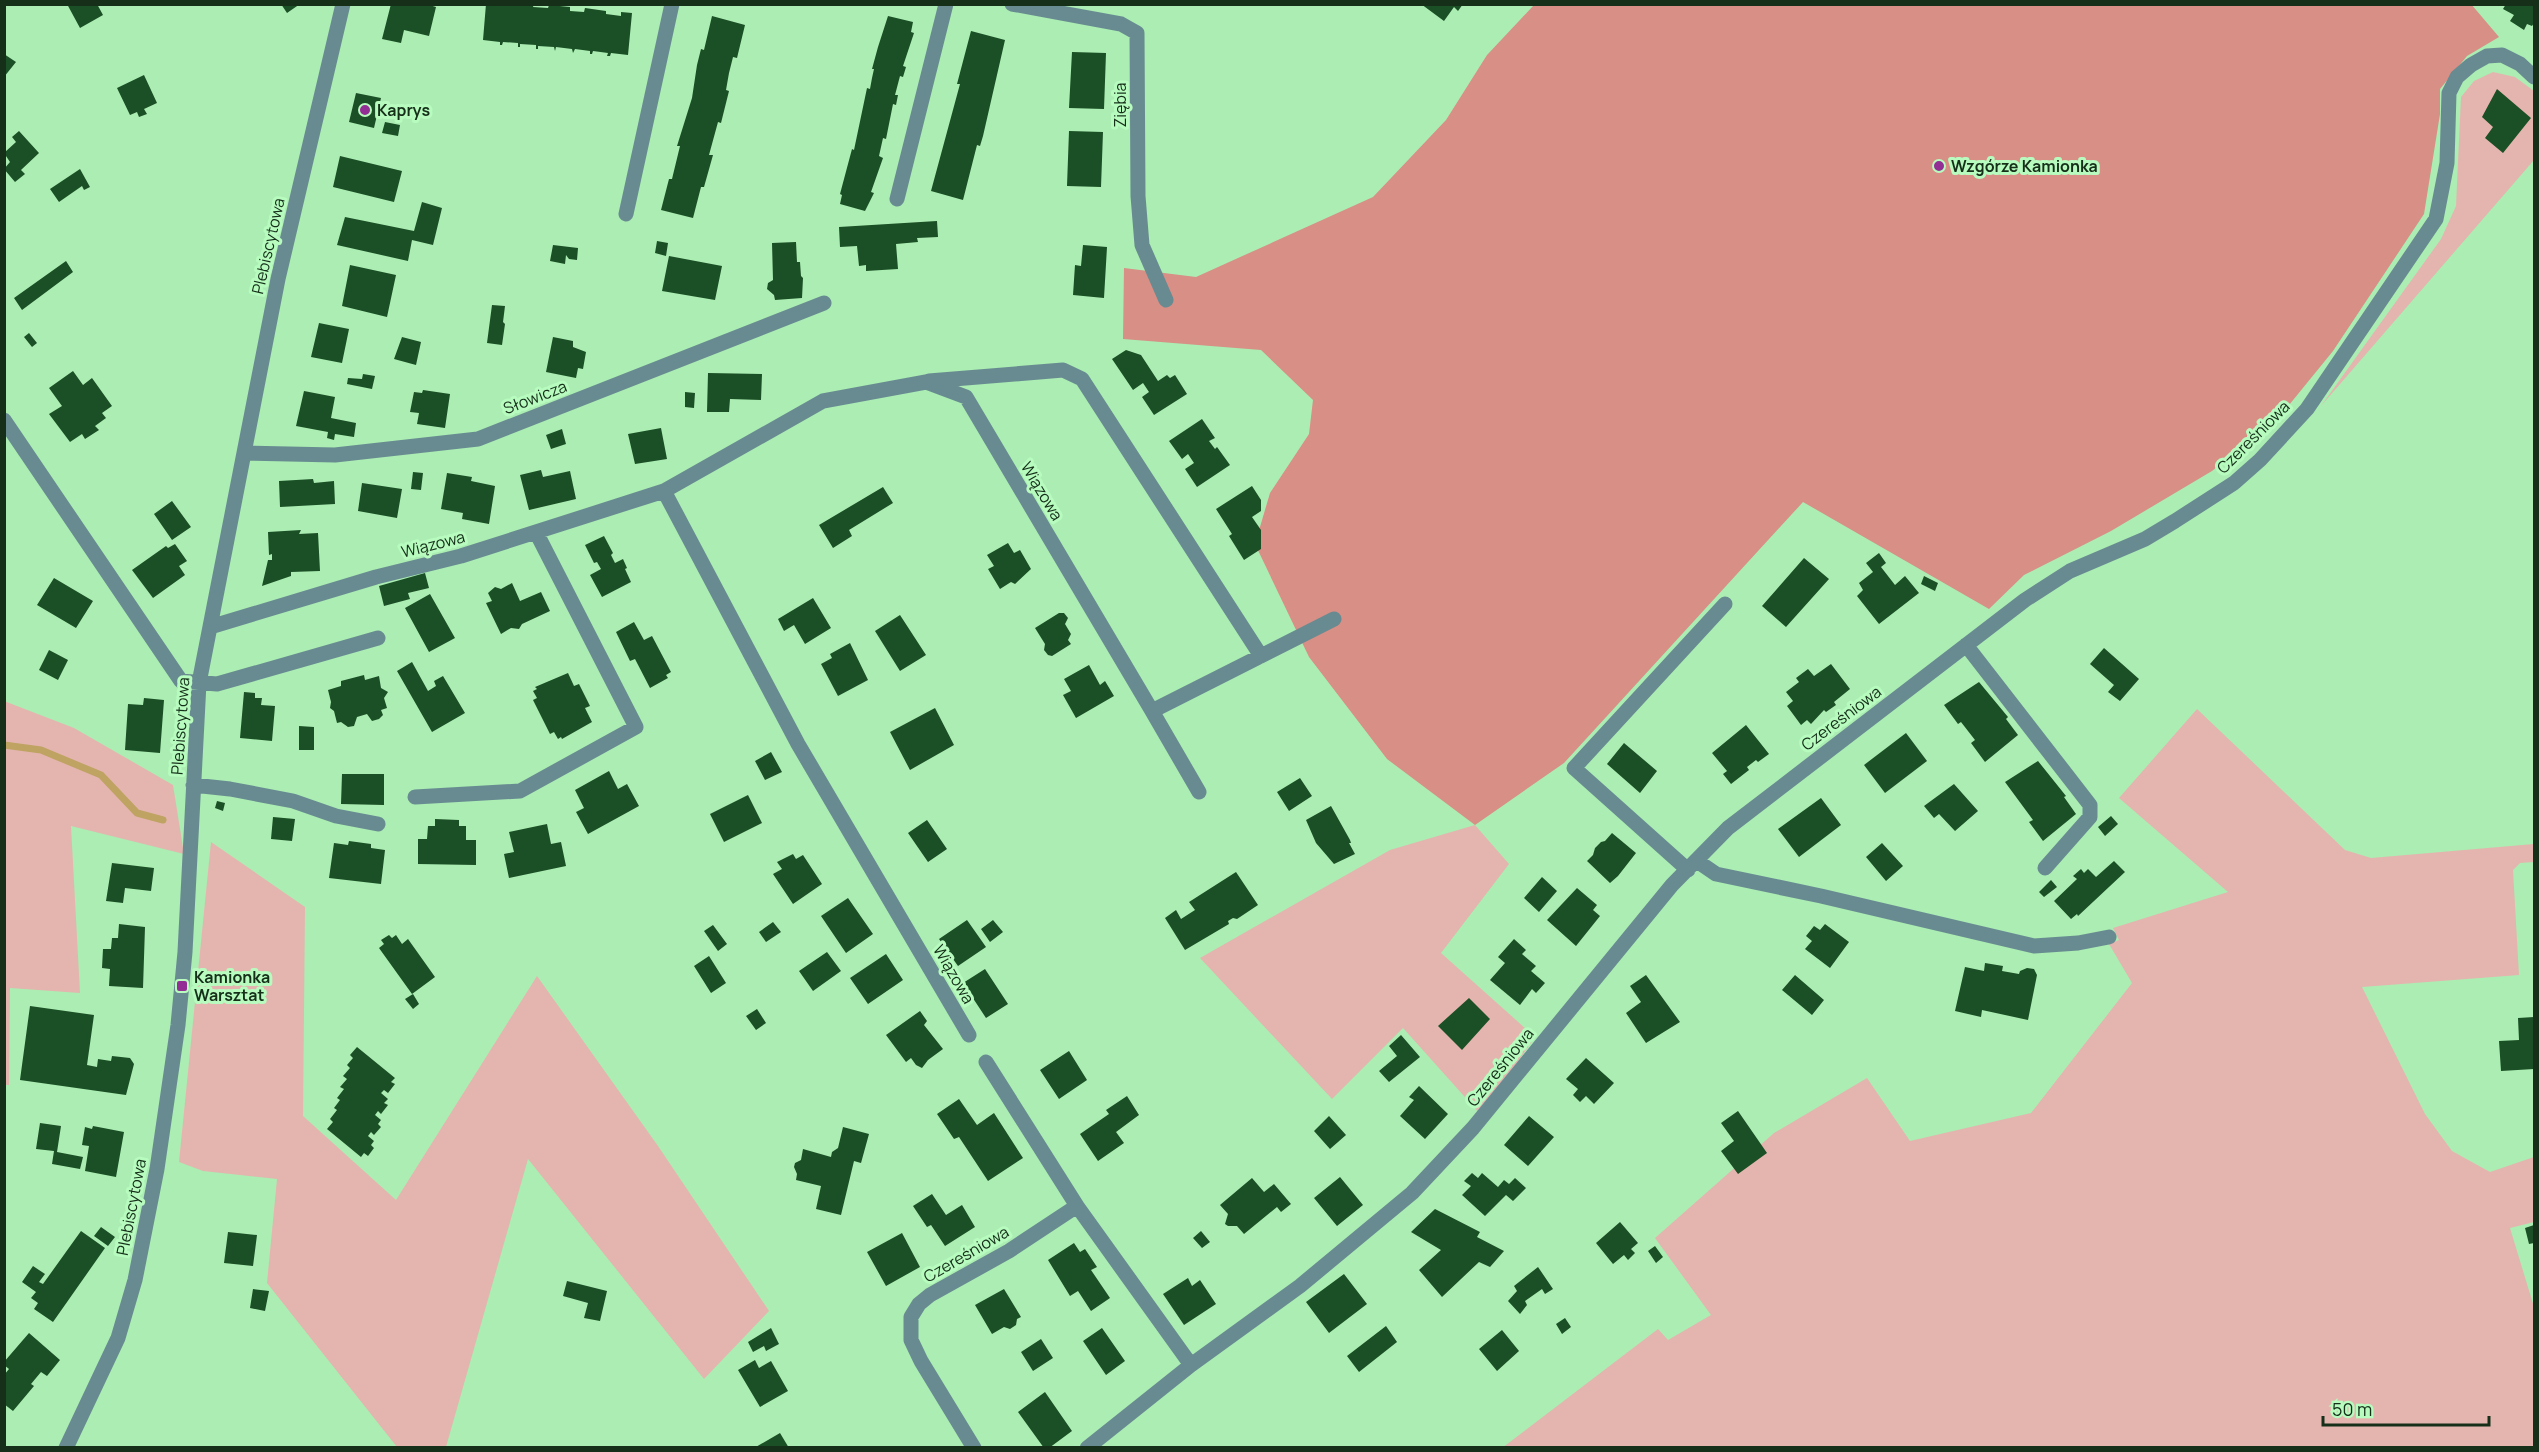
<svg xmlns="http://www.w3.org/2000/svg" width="2539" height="1452" viewBox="0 0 2539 1452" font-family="Manrope,sans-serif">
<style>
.green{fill:#e4b5ae}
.forest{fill:#d78f86}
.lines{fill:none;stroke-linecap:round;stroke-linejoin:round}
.stream{stroke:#bea363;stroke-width:7}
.building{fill:#1b4f25}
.minor{stroke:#688b91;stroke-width:15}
.poi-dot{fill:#932e94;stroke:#b8fbbf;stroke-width:2}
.labels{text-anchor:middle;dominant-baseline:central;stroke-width:6;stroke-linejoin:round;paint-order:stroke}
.street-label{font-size:16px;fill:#152f19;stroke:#b8fbbf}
.poi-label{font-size:16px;font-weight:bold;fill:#152f19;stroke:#b8fbbf;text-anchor:start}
</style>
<rect width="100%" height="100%" fill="#abedb3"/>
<path class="green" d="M2493,72L2515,77L2534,91V160L2321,406L2441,239L2456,206L2461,97L2474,81Z
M4,701L74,728L173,785L184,854L71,826L80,993L10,988L9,1085H5Z
M2197,709L2345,850L2371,858L2534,844V862L2520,863L2513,870L2519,975L2362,987L2425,1114L2452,1151L2490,1172L2534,1157V1222L2510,1228L2534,1307V1447L1502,1448L1658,1329L1668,1340L1711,1315L1655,1238L1774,1133L1867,1078L1910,1141L2031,1113L2132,983L2109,944L2119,940L2113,928L2228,892L2119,798Z
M1475,825L1509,864L1441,953L1535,1037L1481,1115L1403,1028L1332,1099L1200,958L1390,850Z
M211,842L305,907L303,1116L396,1200L537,976L658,1146L769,1311L704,1379L528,1159L446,1447H397L267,1283L277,1179L203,1171L179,1162Z"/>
<path class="forest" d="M2471,4L2499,37L2467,56L2440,89V114L2424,214L2333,351L2280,416L2212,471L2111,531L2024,575L1989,609L1803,502L1564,763L1475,825L1387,759L1309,657L1255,544L1270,493L1309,434L1313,400L1261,350L1123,339L1124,268L1196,277L1373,197L1446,120L1487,55L1534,5Z"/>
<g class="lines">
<path class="stream" d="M4,745L41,750L101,775L137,813L163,820"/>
</g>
<path class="building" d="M67,4H97L103,15L80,28Z
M281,4H300L287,13Z
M391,4H426L436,7L429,36L404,30L401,43L382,39Z
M486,4H534L533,7L548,8L549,5L570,7V11L584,12L585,8L606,11V14L621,16V12L632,13L628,55L611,53L610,56H607L608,53L593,51L592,54H590V51L575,49L573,53L572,49L556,47L555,51L554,47L538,46V49H536V45L520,44V47H518V43L503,42L502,45H500V42L483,40Z
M1421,4H1463L1458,11L1454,7L1444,21Z
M2506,4H2534V23L2532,26L2527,24L2524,30L2510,21L2514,15L2503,9Z
M712,16L745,25L737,58L733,57L729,73L726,90L729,91L721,123L718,122L709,155H713L704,187H701L693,218L661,210L669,179H672L680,146H677L692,98L697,65L701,49L704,50Z
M888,16L913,22L911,32L914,33L903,66L906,67L903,77L900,76L895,95H898L896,105L893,104L886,139L883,138L879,156L883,158L871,192L874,193L865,211L840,204L842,195L840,194L852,149L854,150L867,88L870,89L872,78L874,69H872L878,47Z
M971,31L1005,40L983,136L980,146L977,145L963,200L931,191L960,84H957Z
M1072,52L1106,53L1104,109L1069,108Z
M4,54L16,62L4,77Z
M144,75L157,103L144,109L147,114L139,117L137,112L130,115L117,88Z
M2497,89L2531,118L2503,153L2485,138L2493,127L2482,117Z
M356,93L381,98L374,128L349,122Z
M385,122L400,125L398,136L382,133Z
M19,131L39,153L21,170L25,174L15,182L4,169L10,162L4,153L16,142L12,137Z
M1069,131L1103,132L1101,187L1067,186Z
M340,156L402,171L394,202L333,187Z
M80,169L90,187L84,190L82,186L59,202L50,189Z
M422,202L442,208L433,245L412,240L408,261L337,245L345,217L414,231Z
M937,221L938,237L917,238L918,242L896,244L898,269L866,271V265L859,266L857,246L840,247L839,227Z
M657,241L668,243L666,256L655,253Z
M796,242L797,262H800L801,276L803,278L802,298L775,300L774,295L767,289L768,283L773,280L772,243Z
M553,245L578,248L577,260L569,259L566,255L565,264L550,261Z
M1083,245L1107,247L1104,298L1073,295L1075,265L1081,266Z
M669,256L722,266L715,300L662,291Z
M66,261L73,272L22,310L14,298Z
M350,265L396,275L387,317L342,306Z
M492,305L505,306L503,322L505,324L502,345L487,343Z
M319,323L349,329L342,363L311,357Z
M29,333L37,343L32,347L24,337Z
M402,337L421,342L416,365L394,359Z
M553,337L573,341V347L586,352L583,369L578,368L576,378L546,372Z
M1126,350L1141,355L1158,381L1167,375L1170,378L1175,375L1187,394L1154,415L1142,397L1149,392L1143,383L1133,390L1112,359Z
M73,371L83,385L92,378L112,406L102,413L106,418L95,426L99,430L85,439L82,434L70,442L49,414L62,406L49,388Z
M708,373L762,374L761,400L730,399L729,412H707Z
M363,374L375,376L372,389L347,384L348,378L362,379Z
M423,390L450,394L445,428L417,424L419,413L410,412L414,392L422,393Z
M304,391L335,397L331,418L356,423L354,437L335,434L334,440L327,438L328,432L296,426Z
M685,392L695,393L694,408L685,407Z
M1202,419L1215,438L1209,441L1215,449L1217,447L1230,465L1197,487L1185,469L1194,463L1188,454L1182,459L1169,441Z
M661,428L667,459L635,464L628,434Z
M562,429L566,444L551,449L546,435Z
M541,470L543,477L570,471L576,499L529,510L520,475Z
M413,472L423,473L421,490L411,489Z
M447,473L472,477L471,481L495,486L489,524L462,519L463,513L441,509Z
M313,479L314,483L334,481L335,504L280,507L279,481Z
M362,483L402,489L397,518L358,511Z
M1252,486L1261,500V511L1252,517L1261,530V549L1244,560L1229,536L1232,534L1216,509Z
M883,487L893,503L849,530L852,536L833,548L819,525Z
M172,501L191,527L172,540L154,514Z
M301,530L299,534L318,533L320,571L291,572V576L262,586L268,560H272V554L269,555L268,532Z
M604,536L613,553L611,555L615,563L623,559L627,568L625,569L631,582L602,597L590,575L601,569L597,562L594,563L585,545Z
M1008,543L1014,553L1020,550L1031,569L1015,584L1011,582L1000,589L988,569L994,566L987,555Z
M175,544L187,561L179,566L185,575L153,598L132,570L166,546L168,548Z
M1879,553L1886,563L1881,567L1895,585L1905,576L1919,593L1879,624L1857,596L1863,590L1859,583L1873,572L1866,563Z
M1804,558L1829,579L1786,627L1762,606Z
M425,573L429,588L408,593L410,599L384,606L379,586Z
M1924,576L1938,583L1935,591L1921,584Z
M54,578L93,601L76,628L37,605Z
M512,583L520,601L541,592L550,611L522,624L519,629L511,628L501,634L486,603L492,601L488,593L495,587L501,589Z
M430,594L455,638L429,652L405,608Z
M813,598L831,628L805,644L794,625L784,631L778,619Z
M1059,613H1064L1068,618L1065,624L1071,634L1068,640L1071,644L1052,656L1048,655L1044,650L1045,644L1035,628Z
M900,615L926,655L900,671L875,631Z
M634,622L644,640L652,636L671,672L666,675L668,678L650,688L635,659L630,661L616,632Z
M850,643L868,680L838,696L821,664L832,658L830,654Z
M2104,648L2139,679L2120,701L2108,692L2114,685L2090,664Z
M49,650L68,660L58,680L39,670Z
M412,662L428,691L436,686L434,681L443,676L465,713L432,732L397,671Z
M1831,664L1850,689L1834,702L1836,705L1826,712L1824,710L1811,724L1807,720L1801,725L1787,706L1793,701L1786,692L1799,682L1796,678L1808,669L1814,676Z
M1089,665L1100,685L1105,681L1114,696L1076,718L1063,695L1071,691L1064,679Z
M568,673L574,686L579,684L590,706L585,708L592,722L562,739L561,737L558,739L554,732L550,734L533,700L537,698L533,691L537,689L535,687Z
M364,675L365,680L379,676L381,688L388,692L384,698L387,708L381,710L383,715L379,719L372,721L367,714L357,717L354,726L348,727L341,722L337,723L334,711L330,708L331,702L328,690L341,686V681Z
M1979,682L2008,717L2006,719L2018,735L1985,762L1971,743L1975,740L1961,722L1958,724L1944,705Z
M244,692L255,693V698H262L261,705L275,706L272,741L240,738Z
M144,698L164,700L160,753L125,750L128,704L143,705Z
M935,708L954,745L910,770L890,732Z
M1746,725L1769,754L1758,762L1756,760L1747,767L1749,770L1731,784L1723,774L1727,771L1712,753Z
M299,726L314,727V750H299Z
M1906,733L1927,761L1885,793L1864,765Z
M1624,743L1657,771L1640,793L1607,764Z
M771,752L782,772L765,780L755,761Z
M2038,761L2066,796L2064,797L2076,814L2043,841L2029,822L2033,820L2005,782Z
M609,771L618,789L627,784L639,806L588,834L576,812L584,808L575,790Z
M342,774H384V805L341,804Z
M1300,778L1312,796L1289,811L1277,792Z
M1954,784L1978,811L1955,831L1939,814L1934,818L1924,806Z
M748,795L762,823L724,842L710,814Z
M1821,798L1841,825L1799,857L1778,829Z
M217,801L225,803L223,811L215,808Z
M1331,806L1350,840L1351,843H1349L1355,854L1334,864L1316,843L1306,820Z
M2111,816L2118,824L2105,836L2098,827Z
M273,817L295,819L292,841L271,839Z
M435,819L459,820V826H466V840H476V865L418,864V839H427L428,826H435Z
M927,820L947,849L928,862L908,833Z
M547,824L551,844L561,842L566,866L509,878L504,854L514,852L509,832Z
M1612,833L1636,853L1618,876L1610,883L1587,861L1593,855L1595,848L1601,842L1605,841Z
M349,841L371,844V848L385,850L381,884L329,878L334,843L348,845Z
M1882,843L1903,866L1886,881L1866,857Z
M793,854L796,859L803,855L822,884L793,904L773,874L782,869L777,862Z
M2114,861L2125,872L2078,916L2077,914L2071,919L2054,901L2077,879L2073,876L2081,869L2084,873L2088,869L2096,877Z
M112,863L154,868L151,891L125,888L123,903L106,901Z
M1236,872L1258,905L1237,919L1233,918L1228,921L1229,924L1185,950L1165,918L1176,910L1181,919L1195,910L1189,902Z
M1542,877L1557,891L1539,912L1524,898Z
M2051,880L2057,887L2044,897L2039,892Z
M1577,888L1597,905L1593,910L1600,916L1576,946L1547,920Z
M848,898L873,934L846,953L821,916Z
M967,920L986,947L958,966L939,939Z
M993,920L1003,932L990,942L981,929Z
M773,922L781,932L766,942L759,932Z
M119,924L145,927L143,988L109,986L110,969L102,968L103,949H111L112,938H118Z
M1825,924L1849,942L1830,968L1805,949L1812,941L1806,936L1814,926L1820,930Z
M713,925L727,944L718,951L704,931Z
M389,935L392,938L396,935L402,944L408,939L435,977L412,994L379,948L384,944L381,940Z
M1514,939L1526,950L1522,954L1536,966L1531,971L1545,983L1536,993L1532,989L1520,1005L1490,980L1505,963L1498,957Z
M827,952L841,971L813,991L799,971Z
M886,954L903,980L868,1004L850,978Z
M709,956L726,983L711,993L694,966Z
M1985,963L2003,966L2002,971L2019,974L2020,971L2027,968L2034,969L2037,975L2028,1020L1982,1010L1981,1017L1955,1011L1965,967L1984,971Z
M985,969L1008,1004L986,1018L963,983Z
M1646,975L1680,1022L1646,1043L1626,1013L1641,1002L1630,986Z
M1795,975L1824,1000L1812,1015L1782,990Z
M413,994L419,1004L413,1009L405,999Z
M1469,998L1490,1019L1462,1050L1438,1026Z
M30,1006L94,1015L87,1065L97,1067L98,1059L111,1061L112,1056L130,1058L134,1064L126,1095L20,1080Z
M757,1009L766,1023L756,1030L746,1016Z
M920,1011L927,1021L924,1025L943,1049L928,1060L922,1068L916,1065L911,1058L906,1062L886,1035Z
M2534,1017V1069L2501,1071L2499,1041L2519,1040L2518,1018Z
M1401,1035L1420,1057L1389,1082L1379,1071L1397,1056L1389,1046Z
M357,1047L395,1078L391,1082L395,1084L388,1093L384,1090L381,1093L388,1099L384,1103L388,1105L381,1114L378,1111L375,1115L381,1120L378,1124L381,1127L374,1135L371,1132L368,1136L374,1141L371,1145L374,1148L368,1156L364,1153L361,1157L327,1129L333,1122L330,1119L337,1110L334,1108L340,1100L337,1098L344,1089L340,1087L347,1079L343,1076L350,1068L347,1065L353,1058L350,1055Z
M1069,1051L1087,1080L1059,1099L1040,1070Z
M1586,1058L1614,1083L1594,1104L1586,1096L1580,1102L1573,1095L1578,1089L1566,1079Z
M1419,1086L1448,1114L1425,1139L1400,1116L1414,1100L1409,1097Z
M1127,1096L1139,1115L1116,1132L1124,1143L1098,1161L1080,1134L1109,1114L1106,1110Z
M959,1099L977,1125L994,1113L1023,1158L988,1181L959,1137L954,1139L937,1114Z
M1738,1111L1767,1153L1738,1174L1721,1151L1734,1141L1721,1123Z
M1329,1116L1346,1135L1330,1149L1314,1131Z
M1529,1116L1554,1137L1528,1166L1504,1145Z
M40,1123L61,1126L57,1152L83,1157L80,1169L52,1164L54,1151L36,1149Z
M93,1126L124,1132L116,1177L85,1171L89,1146L82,1145L85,1127L92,1129Z
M843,1127L869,1134L861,1163L854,1161L841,1215L816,1209L821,1186L796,1180L797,1174L794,1167L795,1163L801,1160L803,1149L831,1157L832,1152L838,1148Z
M1472,1173L1478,1178L1482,1173L1498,1187L1504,1180L1509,1184L1515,1178L1526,1188L1513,1201L1506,1195L1485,1216L1462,1195L1471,1186L1464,1181Z
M1340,1177L1363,1205L1337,1226L1314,1198Z
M1252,1178L1264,1192L1274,1184L1291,1204L1281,1212L1277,1207L1244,1234L1237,1226H1228L1225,1224L1228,1214L1220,1205Z
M932,1194L946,1215L962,1205L975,1227L945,1246L931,1225L927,1227L913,1206Z
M1435,1209L1480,1232L1477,1237L1504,1251L1490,1267L1479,1262L1442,1297L1419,1270L1441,1250L1411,1232Z
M1620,1222L1638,1243L1631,1249L1635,1253L1628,1260L1624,1255L1613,1264L1596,1243Z
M2534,1225V1243L2529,1244L2525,1228Z
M101,1227L115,1237L108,1246L94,1236Z
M81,1231L105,1248L53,1322L34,1309L38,1303L31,1298L36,1292L22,1282L33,1266L45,1274L39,1282L43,1284Z
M1201,1231L1210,1242L1202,1248L1193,1238Z
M228,1232L257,1235L253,1266L224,1263Z
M902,1233L920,1267L886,1286L867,1252Z
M1074,1243L1080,1252L1085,1249L1097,1267L1091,1270L1110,1298L1091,1311L1078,1291L1070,1296L1048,1260Z
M1655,1246L1663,1257L1656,1263L1648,1251Z
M1538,1267L1553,1289L1545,1294L1542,1289L1525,1301L1527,1305L1520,1314L1508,1301L1517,1291L1514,1286Z
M1344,1274L1367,1304L1329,1333L1306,1302Z
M1188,1278L1192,1286L1200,1280L1216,1304L1184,1325L1163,1294Z
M567,1281L607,1291L600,1321L584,1318L588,1303L563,1296Z
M253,1289L269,1291L265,1311L250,1308Z
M1004,1289L1021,1317L1017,1319L1016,1325L1010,1329L1004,1327L992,1334L975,1305Z
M1565,1318L1571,1327L1562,1334L1556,1324Z
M1386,1326L1397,1342L1359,1372L1347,1356Z
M771,1328L779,1344L766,1351L764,1346L753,1352L748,1342Z
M1102,1328L1125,1361L1106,1375L1083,1341Z
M1502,1330L1519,1351L1497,1371L1479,1349Z
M29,1333L60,1360L47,1376L41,1372L31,1384L34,1386L13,1411L4,1404V1375L9,1369L4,1365V1362Z
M1041,1339L1053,1358L1033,1371L1021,1352Z
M755,1360L759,1368L771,1361L788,1391L760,1407L738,1370Z
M1045,1392L1072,1431L1049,1448H1044L1018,1412Z
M780,1433L789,1448H754Z"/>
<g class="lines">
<path class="minor" d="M1012,4L1121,24L1137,33L1138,196L1142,245L1166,300
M897,199L946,4
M626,214L672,4
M929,381L1063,370L1082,379L1261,656
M4,420L181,681L217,684L378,638
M244,453L335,455L478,439L824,303
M664,491L798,744L969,1035
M210,627L376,577L461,556L664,491L823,401L926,382L966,397L1152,711L1334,619
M1966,645L2090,805V817L2045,868
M1152,711L1199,792
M193,785L230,789L293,801L336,816L378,824
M415,797L520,791L636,727L537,534
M1697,861L1716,874L1821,896L2034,946L2078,943L2109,937
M1688,870L1574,768L1725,604
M986,1062L1077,1206L1191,1365
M66,1448L118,1338L135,1280L157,1169L178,1025L185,952L199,683L278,279L343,4
M974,1448L921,1361L911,1340V1317L919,1304L930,1295L1009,1251L1077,1206
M1087,1448L1191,1365L1300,1286L1412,1193L1473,1128L1672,885L1728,828L2025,600L2070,571L2145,539L2175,521L2234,483L2260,460L2307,409L2436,219L2447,163L2449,93L2457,77L2471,65L2487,56L2502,55L2520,64L2534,77"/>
</g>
<g class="poi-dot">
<circle cx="365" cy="110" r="6"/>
<circle cx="1939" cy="166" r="6"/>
<rect x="176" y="980" width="12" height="12" rx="3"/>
</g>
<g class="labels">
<g class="street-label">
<text transform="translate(1120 105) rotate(-90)">Ziębia</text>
<text transform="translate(268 246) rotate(-77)">Plebiscytowa</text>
<text transform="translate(535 397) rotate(-21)">Słowicza</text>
<text transform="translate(2253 437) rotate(-45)">Czereśniowa</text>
<text transform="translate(1042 491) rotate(59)">Wiązowa</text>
<text transform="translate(433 544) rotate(-14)">Wiązowa</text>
<text transform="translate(1841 718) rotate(-37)">Czereśniowa</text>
<text transform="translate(180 726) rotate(-86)">Plebiscytowa</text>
<text transform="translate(954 974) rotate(60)">Wiązowa</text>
<text transform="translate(1500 1067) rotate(-51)">Czereśniowa</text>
<text transform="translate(131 1207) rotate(-79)">Plebiscytowa</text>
<text transform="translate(966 1254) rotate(-30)">Czereśniowa</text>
</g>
<g class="poi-label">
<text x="377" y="110">Kaprys</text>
<text x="1951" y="166">Wzgórze Kamionka</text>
<text x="194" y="977">Kamionka<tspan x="194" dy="18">Warsztat</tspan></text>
</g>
</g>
<rect width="2539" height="1452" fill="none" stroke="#152f19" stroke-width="12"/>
<path d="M2323 1416v9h166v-9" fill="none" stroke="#152f19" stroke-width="3"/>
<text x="2332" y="1416" font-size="18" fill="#152f19" stroke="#b8fbbf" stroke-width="4.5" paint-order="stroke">50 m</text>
</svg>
